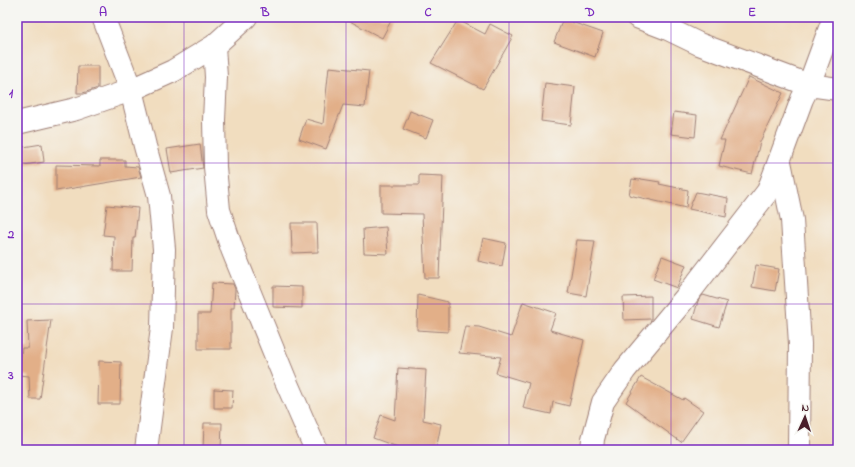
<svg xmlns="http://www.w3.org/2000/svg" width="855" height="467" viewBox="0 0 855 467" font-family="'Indie Flower',sans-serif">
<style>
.building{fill:#e2af88}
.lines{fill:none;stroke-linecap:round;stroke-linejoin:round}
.street-casing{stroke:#9e7e75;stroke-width:24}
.street{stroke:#fff;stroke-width:22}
.grid{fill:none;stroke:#7b2cbf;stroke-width:1;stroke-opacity:0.55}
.neatline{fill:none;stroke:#7b2cbf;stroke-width:1.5}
.grid-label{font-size:13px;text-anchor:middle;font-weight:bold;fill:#7b2cbf}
</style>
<rect width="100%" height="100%" fill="#f6f6f2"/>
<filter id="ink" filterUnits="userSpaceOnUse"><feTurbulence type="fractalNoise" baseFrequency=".025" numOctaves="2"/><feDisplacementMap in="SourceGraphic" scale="8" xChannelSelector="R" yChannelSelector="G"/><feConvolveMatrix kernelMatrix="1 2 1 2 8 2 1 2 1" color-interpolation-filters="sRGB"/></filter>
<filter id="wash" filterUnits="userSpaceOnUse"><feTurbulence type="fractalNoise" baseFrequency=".012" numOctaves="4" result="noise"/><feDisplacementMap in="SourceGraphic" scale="16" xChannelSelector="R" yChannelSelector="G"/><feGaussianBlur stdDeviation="0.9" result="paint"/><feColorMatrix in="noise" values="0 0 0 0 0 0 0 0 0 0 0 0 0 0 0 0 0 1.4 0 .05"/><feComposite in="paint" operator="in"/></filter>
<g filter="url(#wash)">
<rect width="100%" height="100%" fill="#f1ddbf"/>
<g id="blocks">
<path class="building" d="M342,17H393L382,38Z
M563,19L603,33L595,57L554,42Z
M458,20L485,34L490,24L513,36L483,89L431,63Z
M78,66H98V88L83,93H77Z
M329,67L369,71L365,107L343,105L326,149L299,139L306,119L323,124Z
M749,77L783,93L760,142L752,174L719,166L725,140H720Z
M545,83L575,87L571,125L541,121Z
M410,111L433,120L426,138L403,129Z
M674,112L697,115L695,137L671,134Z
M42,144L44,162L17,166V148Z
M200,144L203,168L171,173L167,149Z
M100,160H125V166L138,167L141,177L56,191V165L100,166Z
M419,175L443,176L439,278H425L422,214L381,213V185H419Z
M632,179L640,180L641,179L660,182L659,184L688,190L686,208L629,195Z
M696,192L728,198L726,217L689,209Z
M107,205L138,208L135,238H133L132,271H113L114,236L103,235Z
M291,223H317L318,252L292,253Z
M386,227L388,254L364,253L363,229Z
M483,238L506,243L502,266L478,261Z
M577,240L595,241L586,296L568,293Z
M662,256L686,265L677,288L653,279Z
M756,265L779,269L775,291L752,287Z
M212,283L233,284L235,289L234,308H231V349H198V314H210Z
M273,286L302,287V308L273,307Z
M418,295L448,302V332L417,330Z
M703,295L727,302L719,327L693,319L698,301Z
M651,296V319L624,320L623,297Z
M523,302L556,313L550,330L584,340L569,406L553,402L551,414L523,408L529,383L496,373L501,357L459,353L465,326L479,327L511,337Z
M51,320L40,399H30L29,376L18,375L22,348H28L27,321Z
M99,361L121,362L120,404H98Z
M398,368L426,370L423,420L441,424L436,450H406L373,438L381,415L395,420Z
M641,377L683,400L684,398L703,411L681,442L626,402Z
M214,389L233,390L232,408H214Z
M204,423H222L221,450H203Z"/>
</g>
</g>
<g filter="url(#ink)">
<use href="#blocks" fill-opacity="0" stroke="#9e7e75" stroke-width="1"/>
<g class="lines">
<defs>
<path id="street" d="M103,17L131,90L145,146L159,196L164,249L162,328L146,450
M637,17L668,29L699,44L809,85L838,89
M214,46L216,77L214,120L215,167L219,210L232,249L285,379L316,450
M17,123L76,109L131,90L173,71L214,46L246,17
M780,162L792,220L800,344L799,450
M592,450L593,439L603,402L625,370L686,297L768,191L802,99L809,85L834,17"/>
</defs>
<use href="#street" class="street-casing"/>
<use href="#street" class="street"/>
</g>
</g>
<path class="grid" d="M184,17V450M346,17V450M509,17V450M671,17V450M17,163H838M17,304H838"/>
<rect width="855" height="467" fill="none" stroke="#f6f6f2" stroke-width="44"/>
<g transform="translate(805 417) rotate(3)" stroke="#f6f6f2" stroke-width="3" paint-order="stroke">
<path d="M0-3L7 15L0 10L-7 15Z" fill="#4a1f2b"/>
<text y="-6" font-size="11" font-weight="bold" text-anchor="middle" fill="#4a1f2b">N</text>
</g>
<rect x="22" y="22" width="811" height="423" class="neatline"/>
<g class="grid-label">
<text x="103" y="16">A</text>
<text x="265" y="16">B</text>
<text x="428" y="16">C</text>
<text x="590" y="16">D</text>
<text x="752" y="16">E</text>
<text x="11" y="97">1</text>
<text x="11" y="238">2</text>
<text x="11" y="379">3</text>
</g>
</svg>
